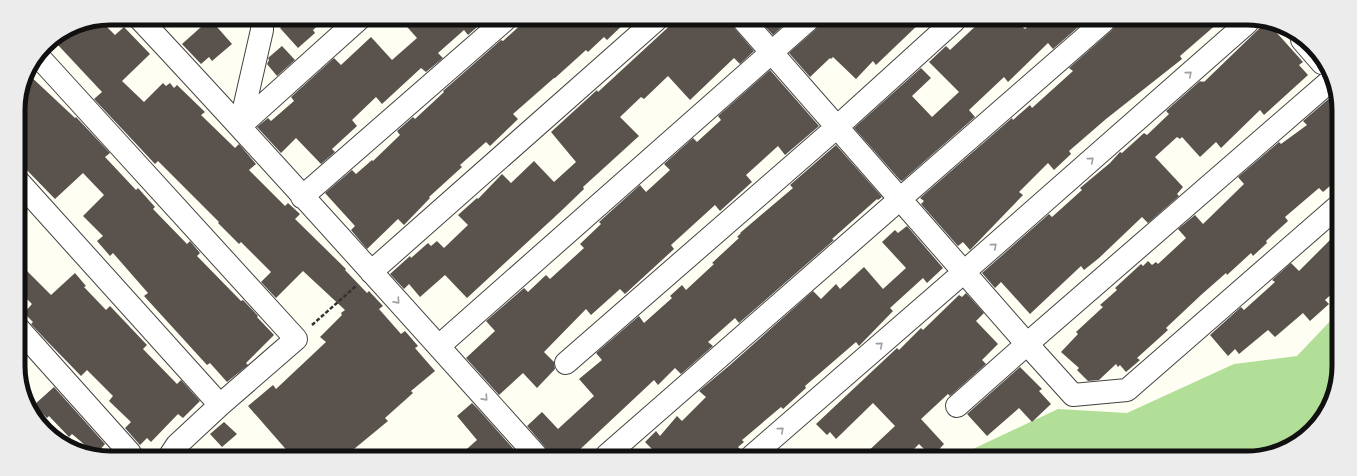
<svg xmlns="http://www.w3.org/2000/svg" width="1357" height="476" viewBox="0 0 1357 476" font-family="Merriweather,serif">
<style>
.forest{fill:#b1df97}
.building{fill:#5a524c}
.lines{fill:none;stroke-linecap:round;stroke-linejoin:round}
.minor-casing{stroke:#434343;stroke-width:24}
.path{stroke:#323232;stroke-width:2.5;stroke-dasharray:4 2;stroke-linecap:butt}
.minor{stroke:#fff;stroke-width:22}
.oneway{stroke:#9f9f9f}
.rim{fill:none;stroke:#101010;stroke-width:5}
</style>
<rect width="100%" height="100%" fill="#fffef3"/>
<path class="forest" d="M1334,317V395L1303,439L1253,458L956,457L1058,409L1127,413L1234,364L1297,356Z"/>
<path class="building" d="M210,19L232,44L212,61L209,57L201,64L182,44Z
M290,19H325L313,30L315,33L298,48L280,28Z
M400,19L481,20L483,22L468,35L464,30L438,53L443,58L426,72L421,68L382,104L376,97L352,120L357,126L332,149L335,152L321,164L296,138L281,153L257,127L268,118L271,121L294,101L291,97L334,58L341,65L371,37L392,60L417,38Z
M100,20L115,35L124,27L150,54L122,81L144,102L163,83L166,86L170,83L174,88L177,85L205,112L201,115L235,148L239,144L256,164L249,170L285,206L288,203L300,214L295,219L346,269L345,270L367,293L369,291L383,306L379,309L401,334L405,331L418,346L415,348L435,371L411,391L413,393L385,418L388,421L348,454H290L248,406L273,385L276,389L326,342L320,337L342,315L341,313L345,310L303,271L276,298L261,282L271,272L241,242L239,244L218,223L219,222L158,161L155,164L94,99L102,92L58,45L79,24Z
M526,20H628L607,40L604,37L588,52L586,50L555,78H554L513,114L518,119L490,146L486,142L460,165L462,167L429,197L430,198L404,225L398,219L367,249L351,230L355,226L325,193L352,170L356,174L372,160L373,161L400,135L397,131L413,117L415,119L444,92L443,91L501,40L503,41Z
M676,20L732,21L735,29L754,51L740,64L734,58L690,100L668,76L644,99L641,97L620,117L639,136L583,187L584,189L560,212L467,298L445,275L420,297L409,284L404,289L390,274L410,256L411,258L428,243L431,246L437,241L444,248L468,225L458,215L477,198L478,199L502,174L511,183L534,161L554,182L576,162L551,132L597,90L598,92Z
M760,21H788L773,35Z
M819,21H922L876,65L873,61L856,79L833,57L831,59L830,58L810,77L789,53L815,30L819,25Z
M980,22H1017L1025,29L1033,22H1084L1053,49L1048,43L1008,82L1004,77L969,110L975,117L902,181L900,180L854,128L921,68L931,78L912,96L932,117L959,92L929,62L946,46L950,50Z
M1115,22L1218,23L1180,56L1182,59L1106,119L1069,151L1071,154L1054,170L1048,163L1019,192L1023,195L970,250L963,242L958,246L921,204L924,201L920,198L1012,118L1013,120L1030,105L1032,108L1073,71L1069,68L1111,31L1115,26Z
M1265,23H1268L1303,62L1299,65L1308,75L1264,115L1260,110L1221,148L1216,142L1200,157L1182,137L1180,139L1177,137L1155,157L1183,187L1177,194L1179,196L1148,223L1142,217L1099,258L1084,270L1081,266L1030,314L1001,282L995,288L982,273L1049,214L1052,217L1082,190L1080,188L1110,163L1120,152L1122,153L1144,133L1147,135L1169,114L1166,111L1200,81L1202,82L1203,81L1204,82Z
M282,46L295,60L277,76L267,64L269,60L268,58Z
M770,70L819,126L785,155L778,146L746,175L752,182L720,211L715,205L671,245L674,249L625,294L620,289L591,315L586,309L544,352L554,362L555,369L537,388L523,373L499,395L466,358L495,331L486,321L524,288L528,292L546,275L550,279L584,248L580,244L601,224L599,222L640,185L646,192L670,170L664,164L693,138L697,142L721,120L718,116Z
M27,73L75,118L76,117L110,153L105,157L136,190L138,188L155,207L153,209L187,244L190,241L200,253L197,256L241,301L243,300L258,316L257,317L274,335L246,363L248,365L227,382L210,363L207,365L144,296L148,293L113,253L110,256L97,241L103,236L83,216L104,195L83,173L55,199L19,162L18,104Z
M1332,96L1338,103L1337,180L1323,192L1319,188L1285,217L1288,221L1266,241L1267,243L1253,256L1251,253L1227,275L1226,273L1201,295L1166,328L1168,330L1137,358L1140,360L1126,372L1120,365L1118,367L1116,364L1099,380L1088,381L1077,370L1079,368L1061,352L1078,334L1076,332L1103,307L1100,305L1117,290L1115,288L1141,264L1143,266L1148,261L1152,265L1156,262L1158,264L1186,238L1178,229L1195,215L1203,224L1244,184L1238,177L1279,142L1281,144L1307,125L1303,121Z
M836,145L882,197L878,200L877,199L832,239L834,240L739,323L735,318L708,342L713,346L681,374L675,368L658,385L654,380L574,455H548L545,447L527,426L542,412L558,429L594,396L579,379L602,360L596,353L639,316L644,323L672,298L670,296L682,285L686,290L714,264L712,263L739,238L737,237L741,233H740L793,188L790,185Z
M907,226L943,268L927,283L923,278L890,308L893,311L859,346L856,342L805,386L806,388L783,409L781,407L742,440L744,442L738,447L741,450L740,456H690L682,449L677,454L678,456L658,455L645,442L656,431L660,436L677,416L682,421L706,397L699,391L730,365L813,291L821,299L836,284L840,289L864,267L883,289L906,268L882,242L895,230L898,233Z
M1336,234V290L1325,300L1329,304L1310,321L1303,313L1275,337L1268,330L1239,354L1235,349L1228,356L1210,335L1241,307L1244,310L1275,282L1272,280L1291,263L1299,271Z
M19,263L51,295L75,273L86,286L84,287L106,310L110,306L147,345L143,349L177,384L181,380L200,401L183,418L178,414L151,442L147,438L140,445L125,428L131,422L109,401L113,396L87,370L81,376L45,339L31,324L33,322L24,313L32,304L19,291Z
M966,293L984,313L976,321L998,344L982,360L986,364L950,396L948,394L921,419L944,444L932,457L919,444L907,456H863L895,426L873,403L836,439L830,432L827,435L816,424L897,348L899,350L921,328L923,330L959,295L962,297Z
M1020,367L1042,389L1039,391L1051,404L1032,422L1019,408L987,436L967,414Z
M54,387L105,444L98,452L94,449L92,451L72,434L69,437L49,416L47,418L34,405Z
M472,403L478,409L519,455H460L477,440L457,416Z
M224,422L237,434L222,447L210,434Z"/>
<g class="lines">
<defs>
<path id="minor" d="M139,18C274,162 405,309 536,455
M744,21L900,199L1103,22
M1302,40L1322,63
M38,56L296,339L220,405L177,445L171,454
M240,126L359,19
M240,126L262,30V19
M19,182L220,405
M302,197L505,20
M371,272L656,20
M19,329L130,453
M439,346L807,21
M566,363L837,127L954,21
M957,406L1027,344L1330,81
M607,455L900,199L1027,344L1073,395L1127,390L1337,207
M752,456L964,272L1247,23"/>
</defs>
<use href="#minor" class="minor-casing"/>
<path class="path" d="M312,325L356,286"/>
<use href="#minor" class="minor"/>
</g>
<defs><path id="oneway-chevron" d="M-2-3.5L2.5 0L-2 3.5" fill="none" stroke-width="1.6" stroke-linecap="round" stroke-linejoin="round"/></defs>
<g class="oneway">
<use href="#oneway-chevron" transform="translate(1189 74) rotate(-41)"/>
<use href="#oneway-chevron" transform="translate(1091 160) rotate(-41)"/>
<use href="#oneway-chevron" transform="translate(994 246) rotate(-41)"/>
<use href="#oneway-chevron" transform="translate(397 301) rotate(48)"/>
<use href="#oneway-chevron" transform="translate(880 345) rotate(-41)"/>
<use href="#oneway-chevron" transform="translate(485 398) rotate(48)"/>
<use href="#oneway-chevron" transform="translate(781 430) rotate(-41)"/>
</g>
<path d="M0 0H1357V476H0ZM110 25H1247A85 85 0 0 1 1332 110V366A85 85 0 0 1 1247 451H110A85 85 0 0 1 25 366V110A85 85 0 0 1 110 25Z" fill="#ececec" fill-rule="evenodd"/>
<path class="rim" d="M110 25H1247A85 85 0 0 1 1332 110V366A85 85 0 0 1 1247 451H110A85 85 0 0 1 25 366V110A85 85 0 0 1 110 25Z"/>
</svg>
